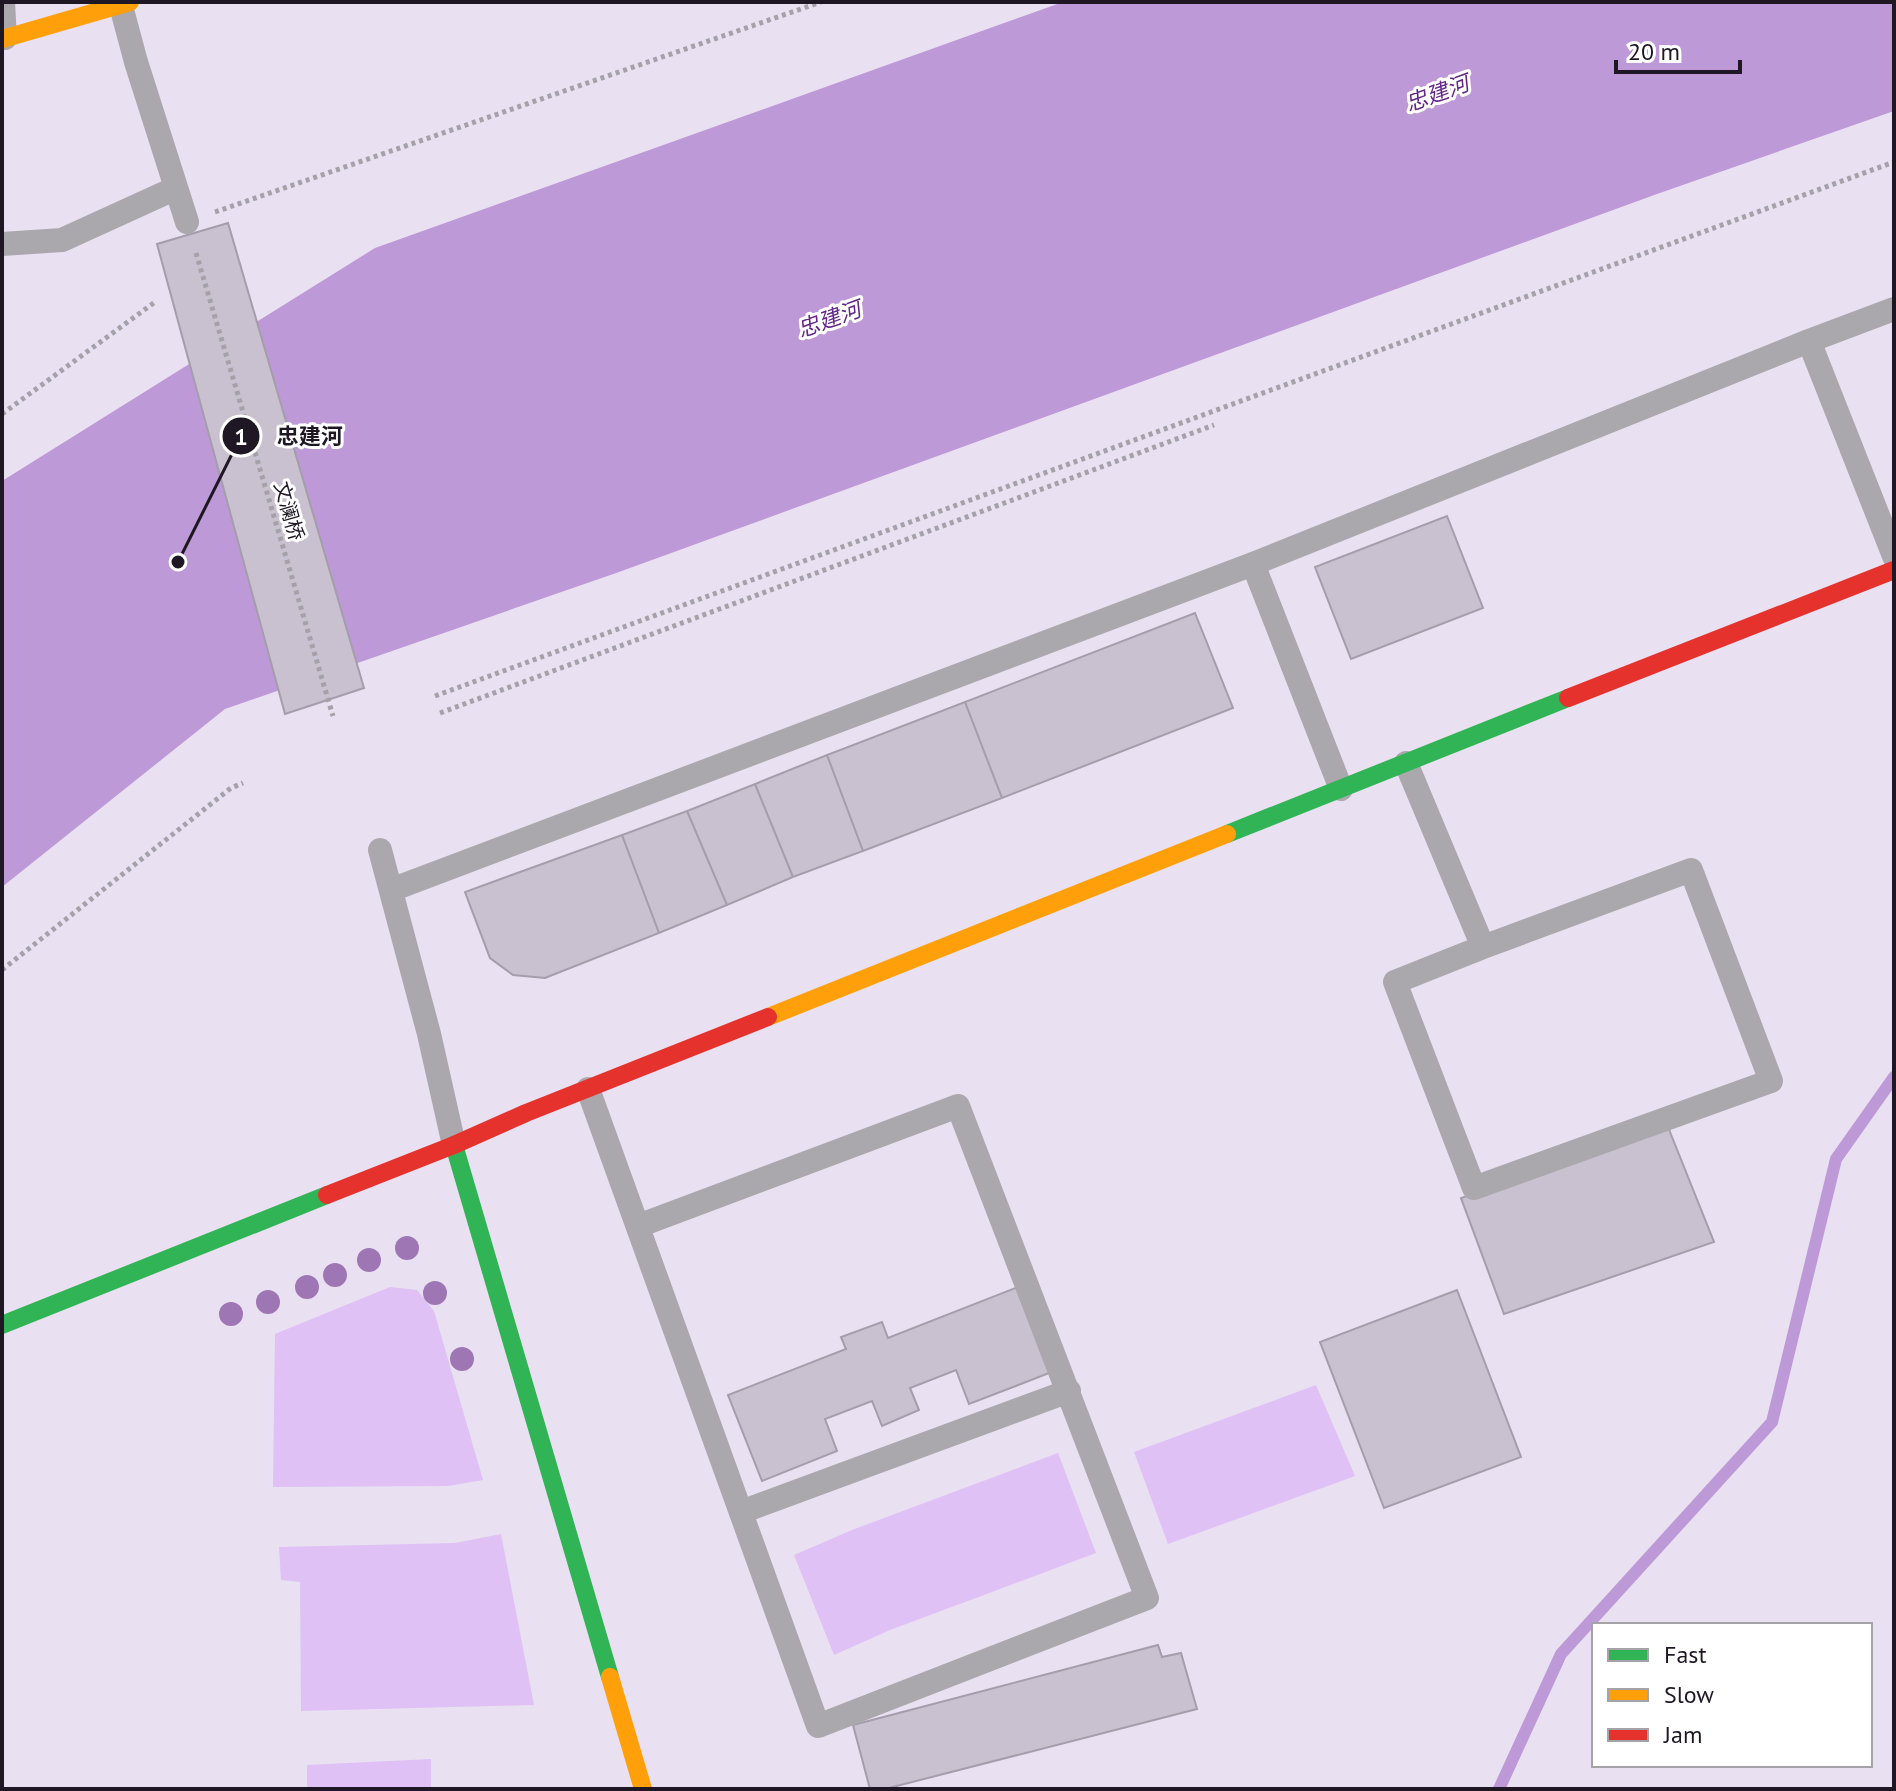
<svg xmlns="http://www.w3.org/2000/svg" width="1896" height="1791" viewBox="0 0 1896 1791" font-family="'PT Sans','Noto Sans SC',sans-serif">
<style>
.green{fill:#dfc1f5}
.water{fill:#bd99d7}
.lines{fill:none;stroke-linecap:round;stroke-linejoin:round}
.stream{stroke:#bd99d7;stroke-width:12}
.building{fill:#c9c1cf;stroke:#a59dab;stroke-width:2}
.path{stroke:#a5a1a9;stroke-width:5;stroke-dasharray:4 4;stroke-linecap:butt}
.lane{stroke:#aaa7ad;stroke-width:24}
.fast{stroke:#30b455;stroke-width:18}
.slow{stroke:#ff9f0a;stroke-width:18}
.jam{stroke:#e5322d;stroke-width:18}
.tree{fill:#9d76b3}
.labels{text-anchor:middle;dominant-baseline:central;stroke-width:6;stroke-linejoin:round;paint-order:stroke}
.street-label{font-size:20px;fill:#1f1824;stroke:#fff}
.water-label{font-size:22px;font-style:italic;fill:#632586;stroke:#fff}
.leader{fill:none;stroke:#1f1824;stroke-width:3}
.callout-dot{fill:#1f1824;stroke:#fff;stroke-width:3}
.mark-label{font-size:24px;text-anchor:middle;font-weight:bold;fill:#fff}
.callout-label{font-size:22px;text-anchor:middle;font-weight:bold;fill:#1f1824;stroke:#fff;stroke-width:6;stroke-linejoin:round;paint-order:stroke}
</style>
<rect width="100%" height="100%" fill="#e9e0f1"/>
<path class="green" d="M390,1287L417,1290L434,1311L483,1480L448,1486L273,1487L275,1334Z
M1316,1385L1355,1476L1168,1544L1134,1452Z
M1058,1453L1096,1553L890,1630L834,1655L794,1555L852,1530Z
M501,1534L534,1705L301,1711L300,1582L281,1580L279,1547L455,1543Z
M431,1759V1789H307V1765Z"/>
<path class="water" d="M1063,2H1894V111L1657,194L619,572L225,709L2,887V481L375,248Z"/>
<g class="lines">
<path class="stream" d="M1499,1789L1561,1654L1772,1422L1836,1159L1894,1077"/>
</g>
<path class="building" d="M228,223L364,688L285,714L157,244Z
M1447,516L1483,608L1351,659L1315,567Z
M1195,613L1233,708L1002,798L965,702Z
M965,702L1002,798L863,851L827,755Z
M827,755L863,851L793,877L755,784Z
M755,784L793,877L727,905L687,811Z
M687,811L727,905L659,933L622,835Z
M622,835L659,933L545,978L513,975L490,958L465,892Z
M1668,1127L1714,1242L1504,1314L1461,1198Z
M1023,1285L1057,1370L969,1404L956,1370L910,1388L919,1410L882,1426L872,1401L825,1419L837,1451L762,1481L728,1395L846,1349L841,1337L882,1322L888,1338Z
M1457,1290L1521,1457L1384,1508L1320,1342Z
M1158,1645L1162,1657L1181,1653L1197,1709L885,1789H870L853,1725Z"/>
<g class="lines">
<path class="path" d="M215,212L821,2
M196,253L333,716
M2,414L155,302
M435,696L1894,162
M440,713L1214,425
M2,970L231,788L243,783"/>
<path class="lane" d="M3,2L5,38
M121,6L136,62L187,222
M2,244L62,240L176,188
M1894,309L1809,341L1894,556
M1253,564L1341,789
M1406,763L1483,947
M380,850L429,1034L454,1145
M1691,870L1771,1081L1474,1188L1395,982L1483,947Z
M391,890L1253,564L1809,341
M588,1089L818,1726L1147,1598L958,1106L638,1226
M741,1512L1069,1391"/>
<path class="fast" d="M1227,834L1568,698
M454,1145L610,1677
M2,1325L327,1195"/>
<path class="slow" d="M2,39L130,2
M768,1017L1227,834
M610,1677L643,1789"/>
<path class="jam" d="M1568,698L1894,570
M327,1195L454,1145L526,1113L768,1017"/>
</g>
<g class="tree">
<circle cx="407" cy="1248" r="12"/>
<circle cx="369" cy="1260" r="12"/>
<circle cx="335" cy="1275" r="12"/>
<circle cx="307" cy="1287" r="12"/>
<circle cx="435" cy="1293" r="12"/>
<circle cx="268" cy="1302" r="12"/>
<circle cx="231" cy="1314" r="12"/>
<circle cx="462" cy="1359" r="12"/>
</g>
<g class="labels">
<g class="street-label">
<text transform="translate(289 511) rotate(74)">文澜桥</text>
</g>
<g class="water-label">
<text transform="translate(1437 93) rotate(-20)">忠建河</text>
<text transform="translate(829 319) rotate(-20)">忠建河</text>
</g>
</g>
<path class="leader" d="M178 562L241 436"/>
<g class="callout-dot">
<circle cx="178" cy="562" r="8"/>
<circle cx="241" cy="436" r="20"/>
</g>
<g class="mark-label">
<text x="241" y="445">1</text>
</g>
<g class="callout-label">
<text x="310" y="444">忠建河</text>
</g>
<rect width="1896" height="1791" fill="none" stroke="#1f1824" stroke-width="8"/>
<rect x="1592" y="1623" width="280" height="144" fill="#ffffff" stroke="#a5a3a7" stroke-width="2"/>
<rect x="1608" y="1649" width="40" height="12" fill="#30b455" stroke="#a5a3a7" stroke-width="2"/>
<text x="1664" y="1663" font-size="24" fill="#1f1824">Fast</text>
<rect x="1608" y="1689" width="40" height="12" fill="#ff9f0a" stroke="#a5a3a7" stroke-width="2"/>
<text x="1664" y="1703" font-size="24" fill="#1f1824">Slow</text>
<rect x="1608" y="1729" width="40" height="12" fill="#e5322d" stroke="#a5a3a7" stroke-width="2"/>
<text x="1664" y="1743" font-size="24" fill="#1f1824">Jam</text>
<path d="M1616 60v12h124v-12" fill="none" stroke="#1f1824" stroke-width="4"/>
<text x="1628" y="60" font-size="24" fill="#1f1824" stroke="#ffffff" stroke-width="6" paint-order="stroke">20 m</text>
</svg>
